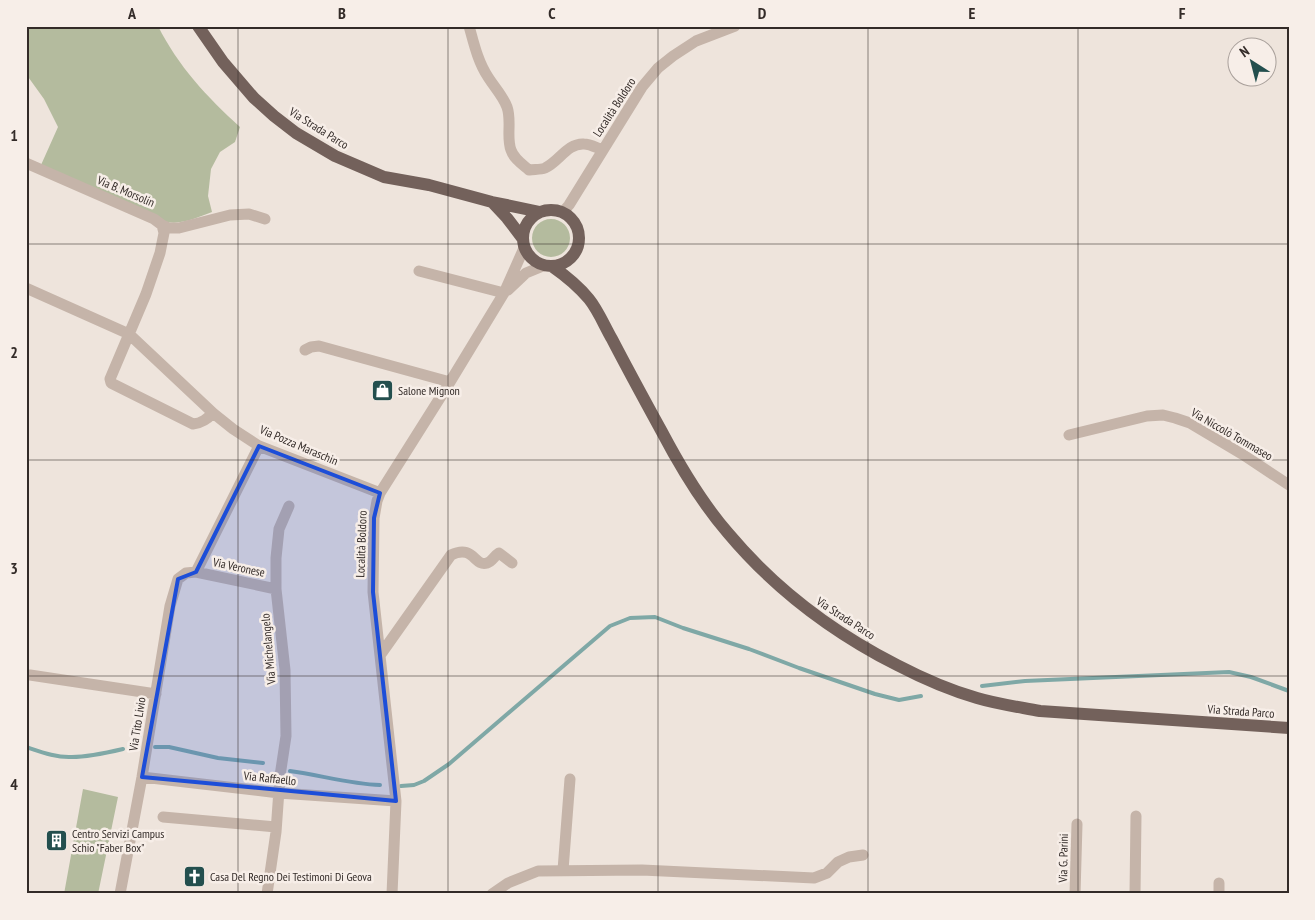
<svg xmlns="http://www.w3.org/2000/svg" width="1315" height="920" viewBox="0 0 1315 920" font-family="'PT Sans Narrow',sans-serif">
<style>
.green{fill:#b4bb9e}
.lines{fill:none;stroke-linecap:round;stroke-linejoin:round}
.stream{stroke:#7fa8a6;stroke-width:4}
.minor{stroke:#c5b4a9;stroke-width:11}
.major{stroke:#73615b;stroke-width:12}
.marked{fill:#1d4ed8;fill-opacity:0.2;stroke:#1d4ed8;stroke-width:4;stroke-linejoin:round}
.grid{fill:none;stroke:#332b28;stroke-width:1;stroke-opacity:0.55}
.labels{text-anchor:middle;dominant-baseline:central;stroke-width:5;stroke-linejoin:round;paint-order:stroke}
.street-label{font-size:12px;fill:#332b28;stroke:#f7eee8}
.poi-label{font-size:12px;fill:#332b28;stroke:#f7eee8;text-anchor:start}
.neatline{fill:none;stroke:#332b28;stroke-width:2}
.grid-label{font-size:16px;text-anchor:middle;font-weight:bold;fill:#332b28}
</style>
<rect width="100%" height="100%" fill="#eee4dc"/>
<path class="green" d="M26,26H158C178,66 207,97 240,127L235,142L220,152L211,169L208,196L212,212C198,217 182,225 167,222L41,165L58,127L44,99L26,74Z
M532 238a19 19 0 1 1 38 0a19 19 0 1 1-38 0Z
M83,789L118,797L98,894H64Z"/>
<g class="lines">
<path class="stream" d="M982,686L1025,681L1229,672L1251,677L1289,691
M26,747C41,752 57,758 72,757C89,757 106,753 123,749
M155,747H169L218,758L263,763
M290,771C320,775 350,784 380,785
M401,786L414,785L424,781L449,764L610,626L630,618L655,617L683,628L749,649L799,668L875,694L899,700L921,696"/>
<path class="minor" d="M469,26C474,44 478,62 488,77C495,88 503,96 507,107C512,121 506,137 511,150C514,159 522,164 529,170C534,169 540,170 545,168C559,162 567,143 584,144C590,144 597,148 603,150
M26,163L154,219L162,225L164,233L160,253L146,294L110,379L111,383L193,424C202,423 207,419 213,413
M563,212L569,205L642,87L658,68L673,56L696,41L735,26
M162,225L169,228H179L230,215L249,214L265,219
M419,271L504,293
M26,288L129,334L213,413L233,429L259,446L380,493
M508,290L526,273L543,266
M305,350L311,347L319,346L450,382
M1069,435L1147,416L1163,415L1175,418L1190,423L1242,454L1289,485
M196,572L259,446
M381,654L451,555C474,544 474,567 487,563C492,562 494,556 499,553L512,563
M30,675L156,694
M142,777L279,793L396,801
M163,817L276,827
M563,870L570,779
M1219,883V894
M120,894L142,777L170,606L178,579L186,573L196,572L276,589
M267,894L276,832L280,776L286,736L285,670L276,589V558L279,529L289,506
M392,894L396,801L373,592L374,518L377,501L380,493L450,382L504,293L524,248
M492,894L508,883L538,871L642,870L814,878L827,873L838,862L849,857L863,855
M1075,894L1077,824
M1135,894L1136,816"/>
<path class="major" d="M198,26L223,62L254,98L274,116L296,133L335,156L384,177L429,185L492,202L540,212
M492,202L507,218L523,239
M523 238a28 28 0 1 1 56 0a28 28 0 1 1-56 0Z
M553,267C566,276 579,287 589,299C598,310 605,327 612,339C628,370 645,401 662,432C681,468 701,502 728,533C775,589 832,632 897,665C922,678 949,690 977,698C997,704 1019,707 1040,711L1289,728"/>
</g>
<path class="marked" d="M259,446L380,493L374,518L373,592L396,801L142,777L178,579L196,572Z"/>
<path class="grid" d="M238,26V894M448,26V894M658,26V894M868,26V894M1078,26V894M26,244H1289M26,460H1289M26,676H1289"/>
<defs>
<symbol id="shop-square" viewBox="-11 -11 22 22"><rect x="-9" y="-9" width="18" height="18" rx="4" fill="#234f4e" stroke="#f7eee8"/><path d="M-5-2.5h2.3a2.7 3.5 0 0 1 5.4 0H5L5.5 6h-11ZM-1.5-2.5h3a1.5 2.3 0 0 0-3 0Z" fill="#fff"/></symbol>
<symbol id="building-square" viewBox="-11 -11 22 22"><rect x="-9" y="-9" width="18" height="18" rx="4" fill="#234f4e" stroke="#f7eee8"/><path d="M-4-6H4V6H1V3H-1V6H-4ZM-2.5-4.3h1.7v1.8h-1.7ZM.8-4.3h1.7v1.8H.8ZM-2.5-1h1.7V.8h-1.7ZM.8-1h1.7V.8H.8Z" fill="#fff"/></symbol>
<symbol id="church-square" viewBox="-11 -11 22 22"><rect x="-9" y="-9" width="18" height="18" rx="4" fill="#234f4e" stroke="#f7eee8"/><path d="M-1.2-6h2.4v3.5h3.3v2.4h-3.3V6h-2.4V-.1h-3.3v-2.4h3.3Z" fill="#fff"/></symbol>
</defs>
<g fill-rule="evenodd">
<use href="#shop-square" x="370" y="378" width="25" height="25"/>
<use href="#building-square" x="44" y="828" width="25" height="25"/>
<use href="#church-square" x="182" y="864" width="25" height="25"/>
</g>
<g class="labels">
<g class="street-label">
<text transform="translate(614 107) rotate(-57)">Località Boldoro</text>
<text transform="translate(319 128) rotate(32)">Via Strada Parco</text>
<text transform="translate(126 191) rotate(23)">Via B. Morsolin</text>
<text transform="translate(1232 434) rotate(30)">Via Niccolò Tommaseo</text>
<text transform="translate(299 445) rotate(23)">Via Pozza Maraschin</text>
<text transform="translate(361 544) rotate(-88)">Località Boldoro</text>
<text transform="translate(239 567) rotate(12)">Via Veronese</text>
<text transform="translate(846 618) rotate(33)">Via Strada Parco</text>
<text transform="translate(268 649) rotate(-95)">Via Michelangelo</text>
<text transform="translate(1241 711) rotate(4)">Via Strada Parco</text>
<text transform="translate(137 724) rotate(-81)">Via Tito Livio</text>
<text transform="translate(270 778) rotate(6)">Via Raffaello</text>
<text transform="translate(1063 858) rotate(-89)">Via G. Parini</text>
</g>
<g class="poi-label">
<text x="398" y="390">Salone Mignon</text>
<text x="72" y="833">Centro Servizi Campus<tspan x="72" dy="14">Schio "Faber Box"</tspan></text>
<text x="210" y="876">Casa Del Regno Dei Testimoni Di Geova</text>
</g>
</g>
<rect width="1315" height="920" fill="none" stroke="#f7eee8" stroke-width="55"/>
<g transform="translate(1252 62) rotate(324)"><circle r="24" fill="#f7eee8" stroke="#a9a09b"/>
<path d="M0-4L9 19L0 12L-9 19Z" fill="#234f4e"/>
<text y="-8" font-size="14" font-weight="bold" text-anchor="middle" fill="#332b28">N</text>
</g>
<rect x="28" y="28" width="1260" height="864" class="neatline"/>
<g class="grid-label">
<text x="132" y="19">A</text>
<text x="342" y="19">B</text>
<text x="552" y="19">C</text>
<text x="762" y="19">D</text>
<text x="972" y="19">E</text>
<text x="1182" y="19">F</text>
<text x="14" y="141">1</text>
<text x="14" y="358">2</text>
<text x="14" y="574">3</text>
<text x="14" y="790">4</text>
</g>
</svg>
